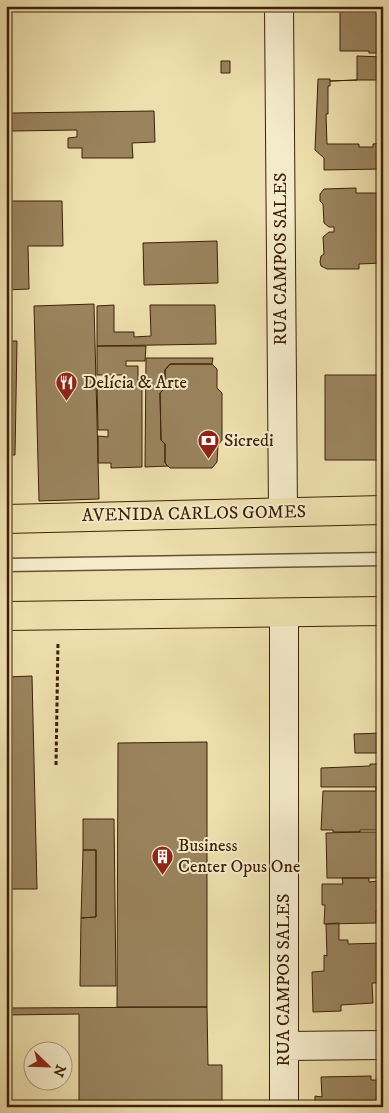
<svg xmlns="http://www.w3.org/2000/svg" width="389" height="1113" viewBox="0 0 389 1113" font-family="'IM FELL DW Pica',serif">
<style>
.building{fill:#9a845e;stroke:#3e2008;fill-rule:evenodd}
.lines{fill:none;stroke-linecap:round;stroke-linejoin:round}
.lane-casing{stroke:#6a5032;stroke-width:15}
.secondary-casing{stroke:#3e2008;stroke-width:30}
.primary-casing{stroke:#3e2008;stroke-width:30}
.path{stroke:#3e2008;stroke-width:3;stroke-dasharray:4 2.5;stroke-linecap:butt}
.lane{stroke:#f4ebca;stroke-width:12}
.secondary{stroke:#f4ebca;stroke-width:28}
.primary{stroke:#eee0ae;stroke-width:28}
.labels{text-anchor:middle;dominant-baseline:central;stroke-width:4;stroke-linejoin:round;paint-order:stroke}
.street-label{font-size:18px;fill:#3e2008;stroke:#f4ebca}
.poi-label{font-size:18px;fill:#3e2008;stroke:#f4ebca;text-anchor:start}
</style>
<rect width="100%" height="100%" fill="#eee0ae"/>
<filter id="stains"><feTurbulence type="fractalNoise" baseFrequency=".004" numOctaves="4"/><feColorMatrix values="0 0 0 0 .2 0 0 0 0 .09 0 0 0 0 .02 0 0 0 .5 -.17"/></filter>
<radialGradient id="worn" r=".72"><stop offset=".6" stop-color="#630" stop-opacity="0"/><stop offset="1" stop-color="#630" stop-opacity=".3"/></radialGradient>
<path class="building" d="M340,6H383V53H369V51H340Z
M357,56L383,57V169L324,170V158L315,150L318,79H330V81L357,80Z
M221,61H230V73H221Z
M357,80H383V143L373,144V147H359V144H327L326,114H328V86H330V81Z
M154,111L155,142L132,143L133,158H82V148H68V138L77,137V130L12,131V113Z
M356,188V193H383V263L359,264V269H327L321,266L320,262L321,256L324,254L323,237L329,232H334V227H329L324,223L323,204L320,201V194L324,189Z
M6,201H62L63,246H28L29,289L6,290Z
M217,241L218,283L144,285L143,243Z
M94,304L99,499L39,501L34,306Z
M114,305V332H134V337L151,336L150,305H215L216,344L97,346V306Z
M6,341H17L15,455H6Z
M97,346H146L145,361H126V366H138V387H142V467L111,468V463H98V436L108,437V430H98L97,384H125V380H123V375H97Z
M146,358H213L212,364H170L165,370V388L160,393L161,440L165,444V463L168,466L145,467Z
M170,364H212L217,369V388L222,393V440L218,445L217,462L212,468H170L165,463V444L161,440L160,393L165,388V370Z
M325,375H383V460H325Z
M32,676L37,889H6V677Z
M383,733V753H355L354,734Z
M207,742V1007H117L118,743Z
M370,764H383V787H321V768L370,766Z
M376,787H383V820L379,830H360V832H333V830H321L323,791H376Z
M83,819H114L116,986H80L81,918L96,917V850H83Z
M360,832H383V878H327L326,833Z
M83,850H96V917L81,918Z
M342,878H369V882L378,881V893H382L383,884V923H379V911H376V923L324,924L325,905H322V884H343Z
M339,923V940H348V944L383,943V983H372L373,1003L341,1005V1011L313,1012L312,972L324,971V955L327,956L326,924Z
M207,1007L208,1065H222V1107H6V1008ZM32,1050H62V1080H32Z
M79,1014V1107H6V1015ZM32,1050H62V1080H32Z
M371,1076V1080H383V1107H315V1096L322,1097L321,1077Z"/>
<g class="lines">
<defs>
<path id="lane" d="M6,565L383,559"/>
<path id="secondary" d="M279,6L283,512
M284,613V1107
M284,1046L383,1045"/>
<path id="primary" d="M6,519L383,510
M6,616L383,611"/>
</defs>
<use href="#lane" class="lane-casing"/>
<use href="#secondary" class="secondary-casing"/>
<use href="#primary" class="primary-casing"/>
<path class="path" d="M56,765L58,642"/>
<use href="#lane" class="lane"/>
<use href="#secondary" class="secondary"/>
<use href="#primary" class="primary"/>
</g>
<defs>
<symbol id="restaurant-pin" viewBox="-11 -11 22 30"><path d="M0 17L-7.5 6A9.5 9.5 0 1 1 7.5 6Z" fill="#8f2418" stroke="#f4ebca"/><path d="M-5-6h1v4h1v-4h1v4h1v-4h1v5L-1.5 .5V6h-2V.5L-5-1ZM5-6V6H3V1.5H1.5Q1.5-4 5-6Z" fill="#fff"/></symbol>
<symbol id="bank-pin" viewBox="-11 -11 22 30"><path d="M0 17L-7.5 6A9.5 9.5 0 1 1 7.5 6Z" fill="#8f2418" stroke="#f4ebca"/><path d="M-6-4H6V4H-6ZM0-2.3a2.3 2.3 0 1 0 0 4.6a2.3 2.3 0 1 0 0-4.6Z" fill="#fff"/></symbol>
<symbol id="building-pin" viewBox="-11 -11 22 30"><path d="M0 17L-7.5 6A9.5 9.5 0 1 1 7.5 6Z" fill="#8f2418" stroke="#f4ebca"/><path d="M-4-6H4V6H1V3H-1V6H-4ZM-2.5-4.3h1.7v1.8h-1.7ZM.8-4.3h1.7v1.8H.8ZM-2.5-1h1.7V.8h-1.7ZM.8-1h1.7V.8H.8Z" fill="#fff"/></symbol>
</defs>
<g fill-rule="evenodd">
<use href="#restaurant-pin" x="54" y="370" width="25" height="34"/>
<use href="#bank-pin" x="196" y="428" width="25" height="34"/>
<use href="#building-pin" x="150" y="844" width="25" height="34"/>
</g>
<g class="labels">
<g class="street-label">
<text transform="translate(281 259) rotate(-90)">RUA CAMPOS SALES</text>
<text transform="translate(194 514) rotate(-1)">AVENIDA CARLOS GOMES</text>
<text transform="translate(284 980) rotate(-90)">RUA CAMPOS SALES</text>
</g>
<g class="poi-label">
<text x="83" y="383">Delícia &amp; Arte</text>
<text x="224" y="441">Sicredi</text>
<text x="178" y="846">Business<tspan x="178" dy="21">Center Opus One</tspan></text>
</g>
</g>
<rect width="389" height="1113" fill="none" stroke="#eee0ae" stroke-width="25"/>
<rect x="8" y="8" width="374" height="1098" fill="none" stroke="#3e2008" stroke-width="2.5"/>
<rect x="12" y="12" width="364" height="1088" fill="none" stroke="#3e2008"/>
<g transform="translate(48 1066) rotate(113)"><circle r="24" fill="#f4ebca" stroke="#ab9a7c"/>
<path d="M0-4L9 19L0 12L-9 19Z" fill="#8f2418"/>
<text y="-8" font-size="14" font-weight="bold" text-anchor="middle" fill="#3e2008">N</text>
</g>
<rect width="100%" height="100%" filter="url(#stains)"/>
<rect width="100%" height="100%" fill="url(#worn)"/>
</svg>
